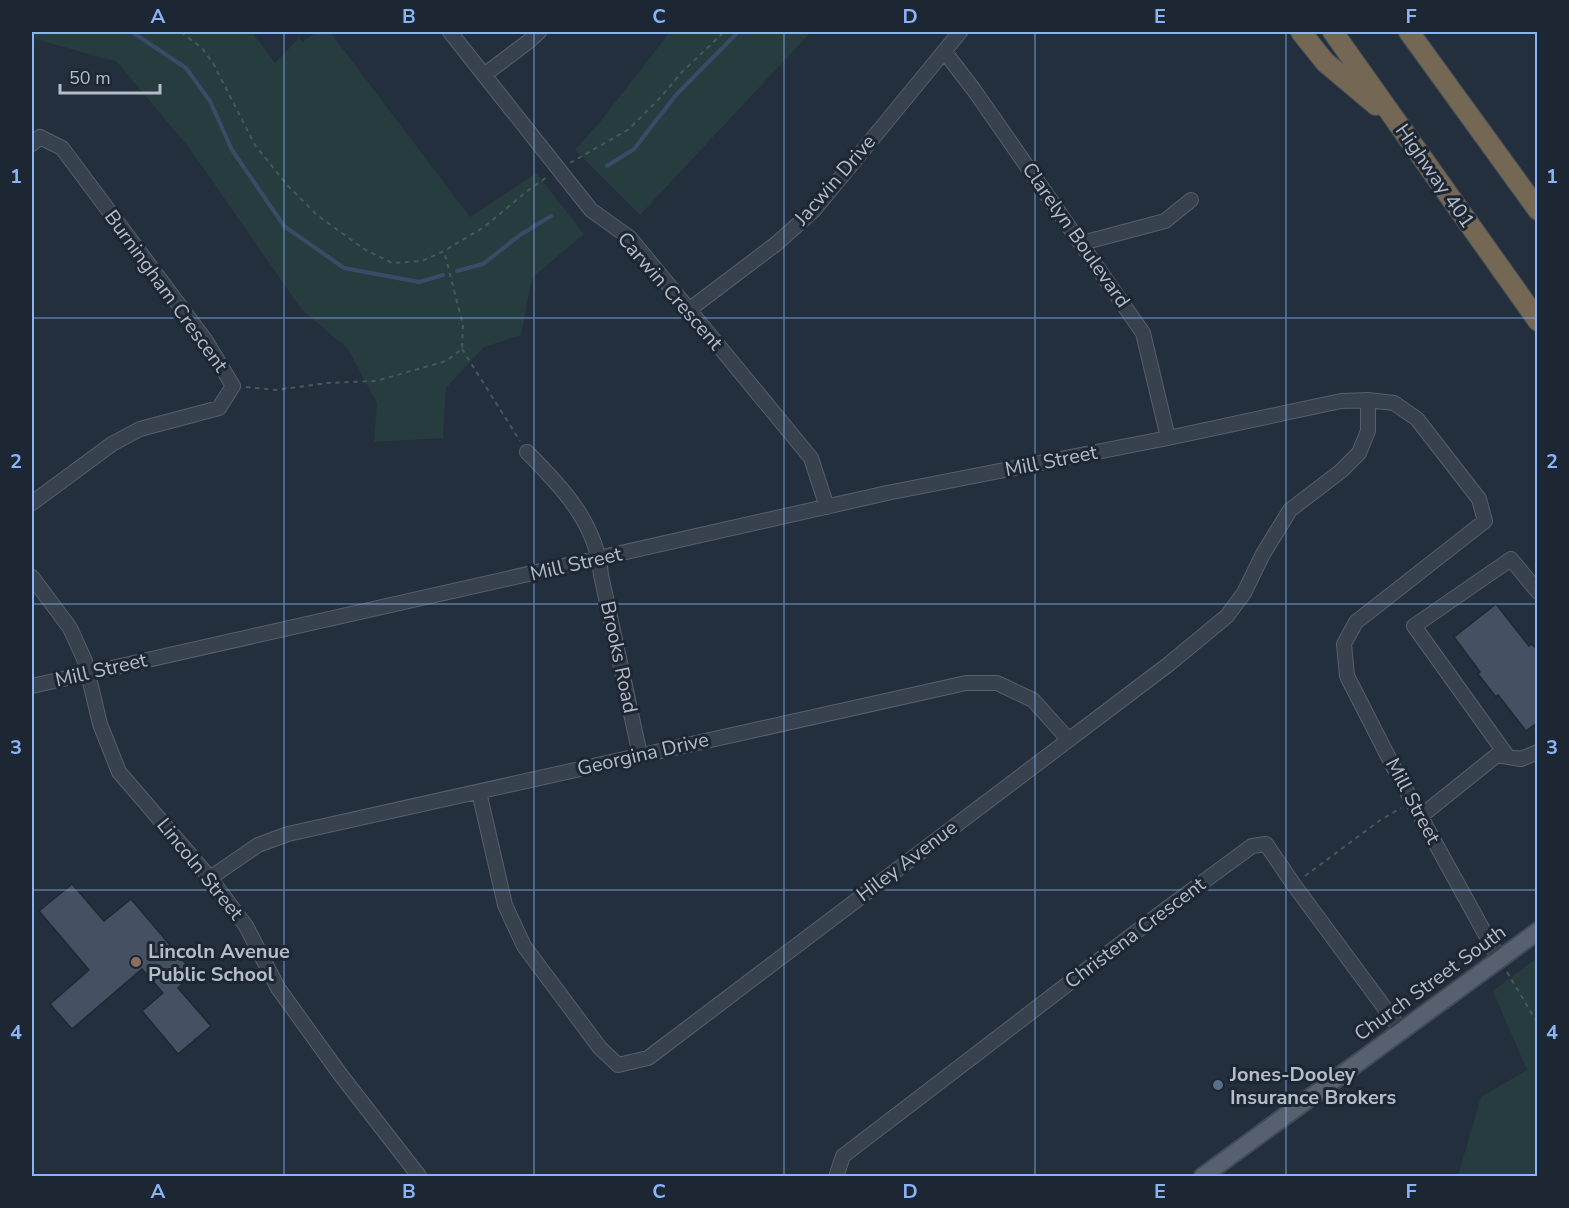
<svg xmlns="http://www.w3.org/2000/svg" width="1569" height="1208" viewBox="0 0 1569 1208" font-family="'Nunito Sans',sans-serif">
<style>
.green{fill:#263c3f}
.lines{fill:none;stroke-linecap:round;stroke-linejoin:round}
.stream{stroke:#394c67;stroke-width:4}
.building{fill:#455162;stroke:#1f2835;stroke-width:1.5}
.minor-casing{stroke:#565f6c;stroke-width:16}
.major-casing{stroke:#414a57;stroke-width:20}
.highway-casing{stroke:#434c59;stroke-width:22}
.path{stroke:#44595c;stroke-width:2;stroke-dasharray:4.5 4.5;stroke-linecap:butt}
.minor{stroke:#38414e;stroke-width:14}
.major{stroke:#56606e;stroke-width:16}
.highway{stroke:#746855;stroke-width:20}
.grid{fill:none;stroke:#8ab4f8;stroke-width:1.5;stroke-opacity:0.55}
.education-dot{fill:#8d6e63;stroke:#1d2633;stroke-width:2}
.service-dot{fill:#5c6f8a;stroke:#1d2633;stroke-width:2}
.labels{text-anchor:middle;dominant-baseline:central;stroke-width:6;stroke-linejoin:round;paint-order:stroke}
.street-label{font-size:20px;fill:#b4bcc9;stroke:#1d2633}
.poi-label{font-size:20px;font-weight:bold;fill:#b4bcc9;stroke:#1d2633;text-anchor:start}
.neatline{fill:none;stroke:#8ab4f8;stroke-width:2}
.grid-label{font-size:20px;text-anchor:middle;font-weight:bold;fill:#8ab4f8}
</style>
<rect width="100%" height="100%" fill="#242f3e"/>
<path class="green" d="M32,32H252L275,63L299,38L302,42L317,32H330L470,217L536,173L584,234L532,278L521,335L484,347L446,388L443,438L374,442L377,403L348,349L302,310L190,149L117,62L32,38Z
M670,32H811L640,215L575,150L600,122Z
M1537,958V1176H1458L1481,1097L1527,1070L1493,991Z"/>
<g class="lines">
<path class="stream" d="M132,32L186,68L210,101L232,150L284,226L344,268L419,282L443,275
M607,166L634,149L676,95L738,32
M457,271L483,264L520,235L551,216"/>
</g>
<path class="building" d="M1496,604L1529,646L1532,644L1538,651V722L1526,731L1498,695L1496,697L1478,674L1480,672L1454,637Z
M72,884L104,921L131,899L192,971L180,981L182,984L178,988L211,1026L178,1054L142,1011L163,993L142,969L72,1029L50,1004L89,970L39,911Z"/>
<g class="lines">
<defs>
<path id="minor" d="M450,32L591,210L630,238L811,458L827,507
M944,51L974,90L1143,333L1168,438
M484,75L529,41L539,32
M32,144L40,137L62,148L206,341L233,386L219,408L140,429L112,444L32,503
M1082,243L1165,221L1191,200
M690,309L776,244L814,210L960,32
M527,452C562,487 597,524 601,575L640,755
M32,577L70,628L85,661L100,724L119,772L210,878L246,926L278,988L340,1074L419,1176
M32,686L887,493L1168,438L1341,401L1368,400L1394,403L1417,419L1479,499L1485,521L1356,622L1344,644L1347,676L1394,768L1499,959
M1508,757L1414,626L1511,559L1538,592
M479,792L505,905L524,946L600,1048L618,1065L648,1058L1169,664L1227,616L1244,593L1263,554L1290,510L1341,471L1359,453L1368,431V400
M1421,816L1497,755L1521,759L1538,752
M210,878L258,845L288,834L966,683H997L1033,700L1068,739
M838,1176L837,1174L843,1156L1162,912L1252,846L1266,844L1294,885L1401,1030"/>
<path id="major" d="M1203,1176L1538,931"/>
<path id="highway" d="M1301,32L1325,62L1376,105
M1333,32L1538,321
M1409,32L1538,210"/>
</defs>
<use href="#minor" class="minor-casing"/>
<use href="#major" class="major-casing"/>
<use href="#highway" class="highway-casing"/>
<path class="path" d="M181,32L202,48L213,63L255,145L287,185L317,215L364,249L392,263L422,261L444,251L484,227L526,192L547,177
M570,163L629,129L660,98L682,72L724,32
M462,349L520,441
M246,387L276,390L327,383L376,381L446,361L462,349L463,325L444,251
M1305,876L1379,821L1401,808
M1507,972L1538,1024"/>
<use href="#minor" class="minor"/>
<use href="#major" class="major"/>
<use href="#highway" class="highway"/>
</g>
<path class="grid" d="M284,32V1176M534,32V1176M784,32V1176M1035,32V1176M1286,32V1176M32,318H1538M32,604H1538M32,890H1538"/>
<circle class="education-dot" cx="136" cy="962" r="6"/>
<circle class="service-dot" cx="1218" cy="1085" r="6"/>
<g class="labels">
<g class="street-label">
<text transform="translate(1435 176) rotate(55)">Highway 401</text>
<text transform="translate(835 180) rotate(-49)">Jacwin Drive</text>
<text transform="translate(1076 235) rotate(55)">Clarelyn Boulevard</text>
<text transform="translate(166 291) rotate(54)">Burningham Crescent</text>
<text transform="translate(670 291) rotate(49)">Carwin Crescent</text>
<text transform="translate(1051 461) rotate(-11)">Mill Street</text>
<text transform="translate(576 564) rotate(-13)">Mill Street</text>
<text transform="translate(619 657) rotate(78)">Brooks Road</text>
<text transform="translate(101 670) rotate(-13)">Mill Street</text>
<text transform="translate(643 754) rotate(-13)">Georgina Drive</text>
<text transform="translate(1413 801) rotate(62)">Mill Street</text>
<text transform="translate(907 861) rotate(-37)">Hiley Avenue</text>
<text transform="translate(200 869) rotate(51)">Lincoln Street</text>
<text transform="translate(1135 933) rotate(-37)">Christena Crescent</text>
<text transform="translate(1430 983) rotate(-36)">Church Street South</text>
</g>
<g class="poi-label">
<text x="148" y="951">Lincoln Avenue<tspan x="148" dy="23">Public School</tspan></text>
<text x="1230" y="1074">Jones-Dooley<tspan x="1230" dy="23">Insurance Brokers</tspan></text>
</g>
</g>
<rect width="1569" height="1208" fill="none" stroke="#1d2633" stroke-width="66"/>
<path d="M60 84v9h100v-9" fill="none" stroke="#b4bcc9" stroke-width="3"/>
<text x="69" y="84" font-size="18" fill="#b4bcc9" stroke="#1d2633" stroke-width="4.5" paint-order="stroke">50 m</text>
<rect x="33" y="33" width="1503" height="1142" class="neatline"/>
<g class="grid-label">
<text x="158" y="23">A</text>
<text x="409" y="23">B</text>
<text x="659" y="23">C</text>
<text x="910" y="23">D</text>
<text x="1160" y="23">E</text>
<text x="1411" y="23">F</text>
<text x="16" y="183">1</text>
<text x="1552" y="183">1</text>
<text x="16" y="468">2</text>
<text x="1552" y="468">2</text>
<text x="16" y="754">3</text>
<text x="1552" y="754">3</text>
<text x="16" y="1039">4</text>
<text x="1552" y="1039">4</text>
<text x="158" y="1198">A</text>
<text x="409" y="1198">B</text>
<text x="659" y="1198">C</text>
<text x="910" y="1198">D</text>
<text x="1160" y="1198">E</text>
<text x="1411" y="1198">F</text>
</g>
</svg>
